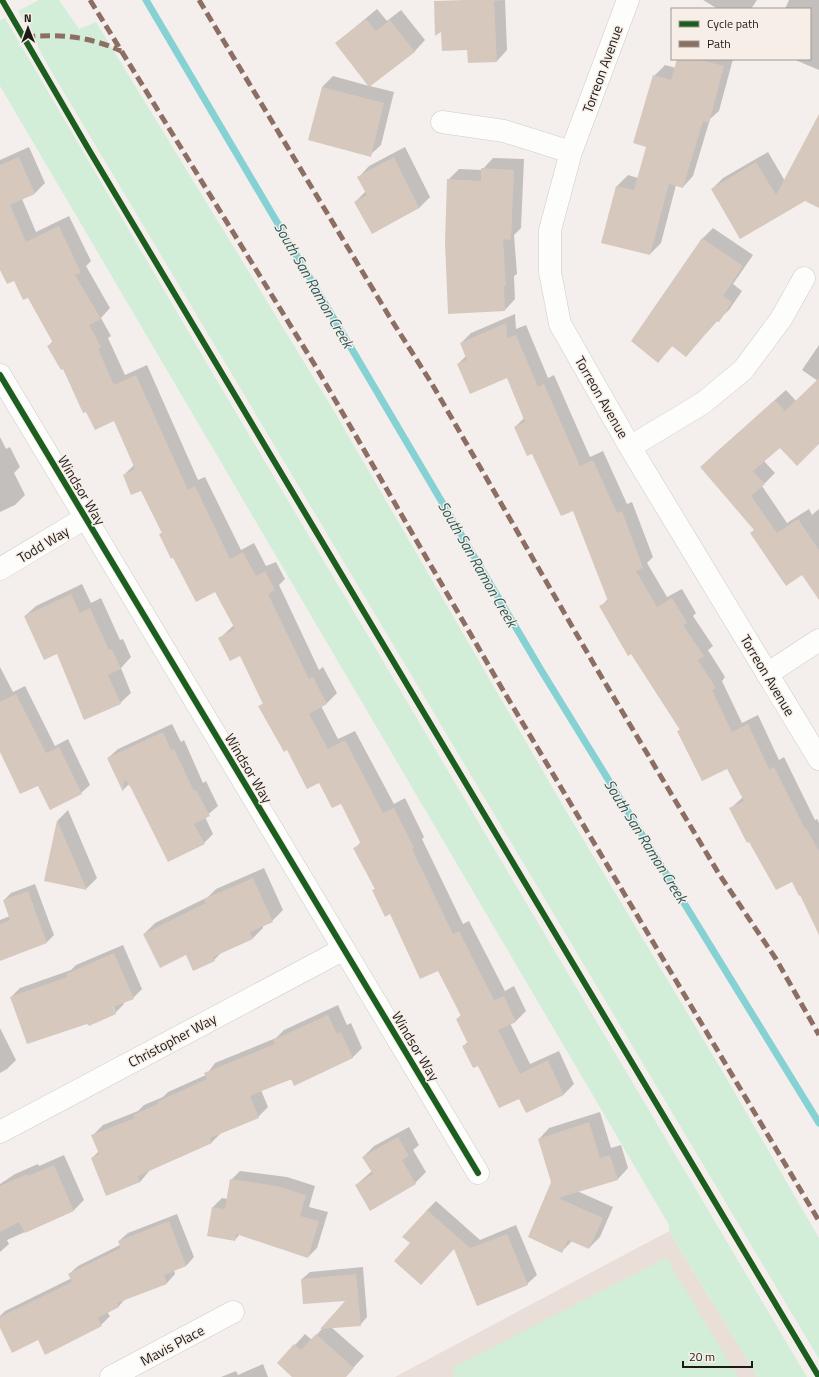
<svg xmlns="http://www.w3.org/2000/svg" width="819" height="1377" viewBox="0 0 819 1377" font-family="'Titillium Web',sans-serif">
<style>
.built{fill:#e9dfd8}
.green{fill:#d2eed9}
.shadow{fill:#0003;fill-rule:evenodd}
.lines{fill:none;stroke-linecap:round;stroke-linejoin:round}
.stream{stroke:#85d1d4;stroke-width:7}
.building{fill:#d7c8be}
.minor-casing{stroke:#cfcbc9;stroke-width:23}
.minor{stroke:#fdfdfc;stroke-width:22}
.quiet{stroke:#8d6e63;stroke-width:5;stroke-dasharray:10 5;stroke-linecap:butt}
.cycleway-casing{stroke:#f7eee8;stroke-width:8}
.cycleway{stroke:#1b5e20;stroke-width:6}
.labels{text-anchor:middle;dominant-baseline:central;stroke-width:3;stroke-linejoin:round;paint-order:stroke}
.street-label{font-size:14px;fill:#1d1a17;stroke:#f7eee8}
.water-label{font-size:15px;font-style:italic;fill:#29595b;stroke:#f7eee8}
</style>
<rect width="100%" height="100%" fill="#f4efec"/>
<path class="built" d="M669,1231L758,1377H395Z"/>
<path class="green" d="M39,0H59L79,29L96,22L331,406L562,804L724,1074L819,1238V1359L50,69L18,11Z
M5,18L216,379L807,1377H758L669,1231V1225L0,86V20Z
M666,1258L738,1377H453L456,1375L452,1368Z"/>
<path class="shadow" d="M505,0L507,50L497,61L468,49L463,1Z
M703,0H757L751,9H718Z
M789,0H819V70L793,59H810V9H785Z
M377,9L387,21L401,10L425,40L415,51L370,86L394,92L381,145L370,155L322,87L333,76L369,86L336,43Z
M678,59H733L719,111L710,119L693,176L683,187L676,185L661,243L650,254L603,242L617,186L628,175L638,178L648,146L654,76L665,65L676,68Z
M819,125V207L805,200L712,189L723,178L768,152L785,181Z
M29,147L45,183L35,193L22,199L36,232L69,216L91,261L86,266L110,308L101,318L111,336L108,338L125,375L147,365L198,480L205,477L241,550L254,543L266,566L276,562L285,579L279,585L319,670L323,667L337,693L327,703L321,706L338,739L355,731L394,804L405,798L424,837L422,839L463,924L469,921L505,991L514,986L526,1011L516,1021L510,1023L530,1064L559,1051L574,1084L564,1094L527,1112L519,1097L478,1065L463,1046L468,1042L457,1019L461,1015L438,969L373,891L375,889L355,848L361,842L341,802L287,749L260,707L264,702L240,655L220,638L234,625L216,591L160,534L163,532L142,490L124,475L134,465L115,420L63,367L48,346L53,341L28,297L14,280L0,268V160Z
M405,147L430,197L419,208L372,233L355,202L366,191L359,177L369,166Z
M493,158L524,159L521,228L514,235L517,274L514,276L515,299L505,310L448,180L459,169L482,170Z
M713,228L753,255L733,284L742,291L729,310L718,320L686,356L673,345L658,362L702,239Z
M515,314L516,329L526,325L548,378L554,375L590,457L603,451L627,504L632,502L653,557L647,563L667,597L682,589L696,613L693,616L713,646L708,650L725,677L722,681L742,723L758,715L779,760L784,757L815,820L817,819L819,823V933L801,894L792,880L731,808L743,797L728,767L679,731L680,729L601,606L608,599L574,510L515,427L524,418L507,377L458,364L466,356L461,343L471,333Z
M819,345V443L780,446L763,460L775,473L762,486L787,523L809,509L812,515L819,509V583L802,574L751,533L755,529L711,457L786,390L796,401L818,381L802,370Z
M0,437L6,449L10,447L20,467L14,473L25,495L15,505L0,512Z
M82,584L91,603L101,598L120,640L123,639L131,657L121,668L131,693L120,703L57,652L25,616L36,606Z
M0,667L13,692L25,686L55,746L68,739L90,785L81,793L39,784L0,749Z
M172,724L181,742L184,740L203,783L206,781L218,806L205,817L213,834L204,843L129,784L123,790L108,758L118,749Z
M68,810L97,878L87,888L45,881L58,820Z
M264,868L283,910L272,921L263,926V928L253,938L222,952L214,960L186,954L144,934L155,923L208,897L216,889Z
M35,884L54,935L47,942L0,960V920L10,916L4,900L11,893Z
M123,945L142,989L133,998L123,1002L124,1004L115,1013L88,1022L11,997L20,988L71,970L76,965ZM112,1002L115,1011H113Z
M338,1005L347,1025L351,1023L362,1048L352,1058L261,1090L268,1107L258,1117L222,1132L211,1143L150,1170L140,1182L107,1194L92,1158L99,1151L93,1135L103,1125L138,1111L144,1105L163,1097L168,1092L206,1075L215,1063L276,1038L284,1030Z
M0,1028L16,1060L7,1069L0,1073Z
M600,1112L611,1148L621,1145L628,1168L618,1179L577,1191L613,1207L600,1237L589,1248L572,1241L562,1251L552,1182L539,1139L549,1128Z
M409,1127L419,1145L413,1150L426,1172L415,1183L370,1209L356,1185L372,1171L363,1157L374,1146Z
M64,1155L84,1200L74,1210L7,1240L9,1244L0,1252V1184L15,1174L38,1164L39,1166Z
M240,1171L287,1177L315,1186L309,1207L328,1212L317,1248L308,1257L240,1234L235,1240L213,1207L222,1198L228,1199L231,1180Z
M436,1201L480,1240L516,1225L537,1275L527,1284L455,1247L411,1243L427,1210Z
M177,1214L194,1257L186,1266L174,1270L175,1274L167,1283L126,1298L119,1306L107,1312L110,1316L101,1325L38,1339L0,1326V1316L5,1311L72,1278L69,1274L78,1266L120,1245L119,1241L128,1233Z
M363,1267L367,1317L360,1325L331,1327L364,1356L345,1377H294L295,1345L305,1334L312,1340L348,1300L302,1279L310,1272Z
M263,1364L268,1377H221L236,1371L238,1375Z"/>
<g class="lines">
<path class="stream" d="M146,0L541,670L819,1123"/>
</g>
<path class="building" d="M464,0H494L497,62L468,63L467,50L442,51L441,32L435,36L434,1Z
M366,19L376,31L390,20L415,52L369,87L335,43Z
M677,59H697L724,66L709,123L703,121L683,188L669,184L650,255L601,243L616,186L634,190L646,147L633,143L653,75L671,80Z
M322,87L384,103L371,157L308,140Z
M819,114V208L805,201L740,239L711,189L756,162L776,195Z
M19,157L35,194L10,205L26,242L59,226L81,273L75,275L101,319L89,325L101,347L98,349L114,385L136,375L188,490L195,486L230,559L243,552L256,576L265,571L275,590L268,594L309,679L313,677L327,704L309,714L328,749L345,740L383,813L394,808L414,848L412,849L453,934L459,931L494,1000L504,996L516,1022L498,1030L520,1074L548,1060L564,1095L526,1113L519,1099L499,1108L478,1066L473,1068L462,1046L468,1044L456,1019L461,1016L438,971L420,979L390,914L385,917L372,890L375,889L353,848L361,844L341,804L332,808L319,783L307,789L287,750L284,752L258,706L263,704L240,656L230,661L218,638L235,629L215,592L196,602L173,558L171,559L159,534L162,533L141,491L131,495L123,475L135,469L114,421L95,430L86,412L83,413L63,369L61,370L47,346L53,343L28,298L23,300L14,281L7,284L0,270V165Z
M394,157L419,208L372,234L354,202L367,195L357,177Z
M481,168L514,170L511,240L503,239L506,286H504L505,311L448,314L445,242L447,179L481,181Z
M702,238L743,266L723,296L732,302L719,322L716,321L686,357L672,346L658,363L631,341Z
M506,323L507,338L516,335L538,387L544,384L580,466L593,460L617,513L622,511L643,568L636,571L657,607L672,598L687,623L683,625L704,656L698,660L716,688L712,690L732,732L748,724L769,769L774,767L805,829L806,828L819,851V935L800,895L799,896L792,882L776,890L749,842L747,843L729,808L744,801L727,769L702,781L677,731L680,730L631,654L628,656L599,606L608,601L573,511L561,516L532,454L527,456L514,427L525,422L507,378L470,394L457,364L467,360L460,343Z
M819,378V444L797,466L780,448L753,471L765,484L751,496L777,533L798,519L819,550V600L802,575L786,586L750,533L754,530L700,467L775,400L785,411Z
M71,594L80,613L90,608L109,650L112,649L121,669L108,675L121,704L84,720L57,654L44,660L24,616Z
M16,694L46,753L59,747L82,794L50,810L38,786L20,794L0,752V702Z
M163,732L171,750L174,749L194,791L196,790L210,816L194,824L205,844L168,862L130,786H129L125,779L123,792L107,758Z
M57,820L87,890L44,881Z
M253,878L273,922L250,932L253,939L213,957L215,961L193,971L186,955L160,968L143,934L206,903L204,899Z
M28,891L47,943L0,961V924L10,920L3,900Z
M114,953L134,999L113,1007L116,1014L89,1026L87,1024L27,1044L10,997L67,977L66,974Z
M328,1015L337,1034L341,1032L353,1058L294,1086L291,1079L250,1096L259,1118L210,1138L212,1143L138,1176L140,1182L106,1196L91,1158L99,1154L91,1135L135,1118L133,1115L158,1104L157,1102L207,1079L204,1073L275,1044L273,1040Z
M589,1122L600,1158L610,1155L618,1180L558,1198L603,1218L589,1249L568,1240L562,1253L528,1237L551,1182L538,1139Z
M398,1137L409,1156L402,1160L416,1184L370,1211L355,1185L373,1174L362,1157Z
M54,1165L74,1211L25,1233L19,1222L0,1232V1186L27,1174L28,1176Z
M230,1179L277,1186L306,1195L300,1216L319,1221L308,1258L236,1234L235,1241L207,1236L212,1207L225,1209Z
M427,1210L470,1248L507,1234L528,1285L477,1306L454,1249L421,1285L394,1261L410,1243L402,1237Z
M169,1221L186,1266L164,1275L167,1284L117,1303L119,1307L98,1318L102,1326L45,1355L38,1340L12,1353L0,1328V1317L72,1282L68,1274L121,1248L118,1241Z
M356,1274L361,1326L320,1329L345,1301L303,1304L301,1279Z
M316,1334L354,1368L346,1377H292L277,1363L294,1344L301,1350Z"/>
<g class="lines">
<defs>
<path id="minor" d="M628,0L571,152L550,230V272L560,324L630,447L819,759
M442,122L504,131L571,152
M0,375L478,1173
M630,447L703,403L743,370L781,319L804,278
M0,569L85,518
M767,674L819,640
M0,1132L344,949
M111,1377L233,1312"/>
</defs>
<use href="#minor" class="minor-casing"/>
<use href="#minor" class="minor"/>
<path class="quiet" d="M90,0L316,367L500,685L819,1221
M199,0L389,316L432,384L595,666L719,874L776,959L819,1035
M25,37C60,34 88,36 121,51"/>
<defs>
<path id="cycleway" d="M2,0L89,150L819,1377
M0,375L478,1173"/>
</defs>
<use href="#cycleway" class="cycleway-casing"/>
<use href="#cycleway" class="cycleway"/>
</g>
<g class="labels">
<g class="street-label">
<text transform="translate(602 69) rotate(-70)">Torreon Avenue</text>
<text transform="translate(602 397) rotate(60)">Torreon Avenue</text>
<text transform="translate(82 490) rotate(59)">Windsor Way</text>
<text transform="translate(43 544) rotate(-31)">Todd Way</text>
<text transform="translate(768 675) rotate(59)">Torreon Avenue</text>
<text transform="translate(249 768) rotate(59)">Windsor Way</text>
<text transform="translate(172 1040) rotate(-28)">Christopher Way</text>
<text transform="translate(416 1046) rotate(59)">Windsor Way</text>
<text transform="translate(172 1345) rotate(-28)">Mavis Place</text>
</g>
<g class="water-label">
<text transform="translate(314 285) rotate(60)">South San Ramon Creek</text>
<text transform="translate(478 564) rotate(60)">South San Ramon Creek</text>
<text transform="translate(646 841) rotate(58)">South San Ramon Creek</text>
</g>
</g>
<rect x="671" y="8" width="140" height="52" fill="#f7eee8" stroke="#a09994"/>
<rect x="679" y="21" width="20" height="6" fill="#1b5e20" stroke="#a09994"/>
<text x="707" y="28" font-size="12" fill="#1d1a17">Cycle path</text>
<rect x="679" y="41" width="20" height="6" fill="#8d6e63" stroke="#a09994"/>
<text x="707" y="48" font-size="12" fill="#1d1a17">Path</text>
<g transform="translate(28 28) rotate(359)" stroke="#f7eee8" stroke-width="3" paint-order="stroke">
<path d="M0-3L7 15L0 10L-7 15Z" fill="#1d1a17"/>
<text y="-6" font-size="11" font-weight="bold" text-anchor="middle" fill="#1d1a17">N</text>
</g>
<path d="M683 1361v6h69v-6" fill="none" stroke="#1d1a17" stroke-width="2"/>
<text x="689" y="1361" font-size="12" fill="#1d1a17" stroke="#f7eee8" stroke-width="3" paint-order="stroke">20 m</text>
</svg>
